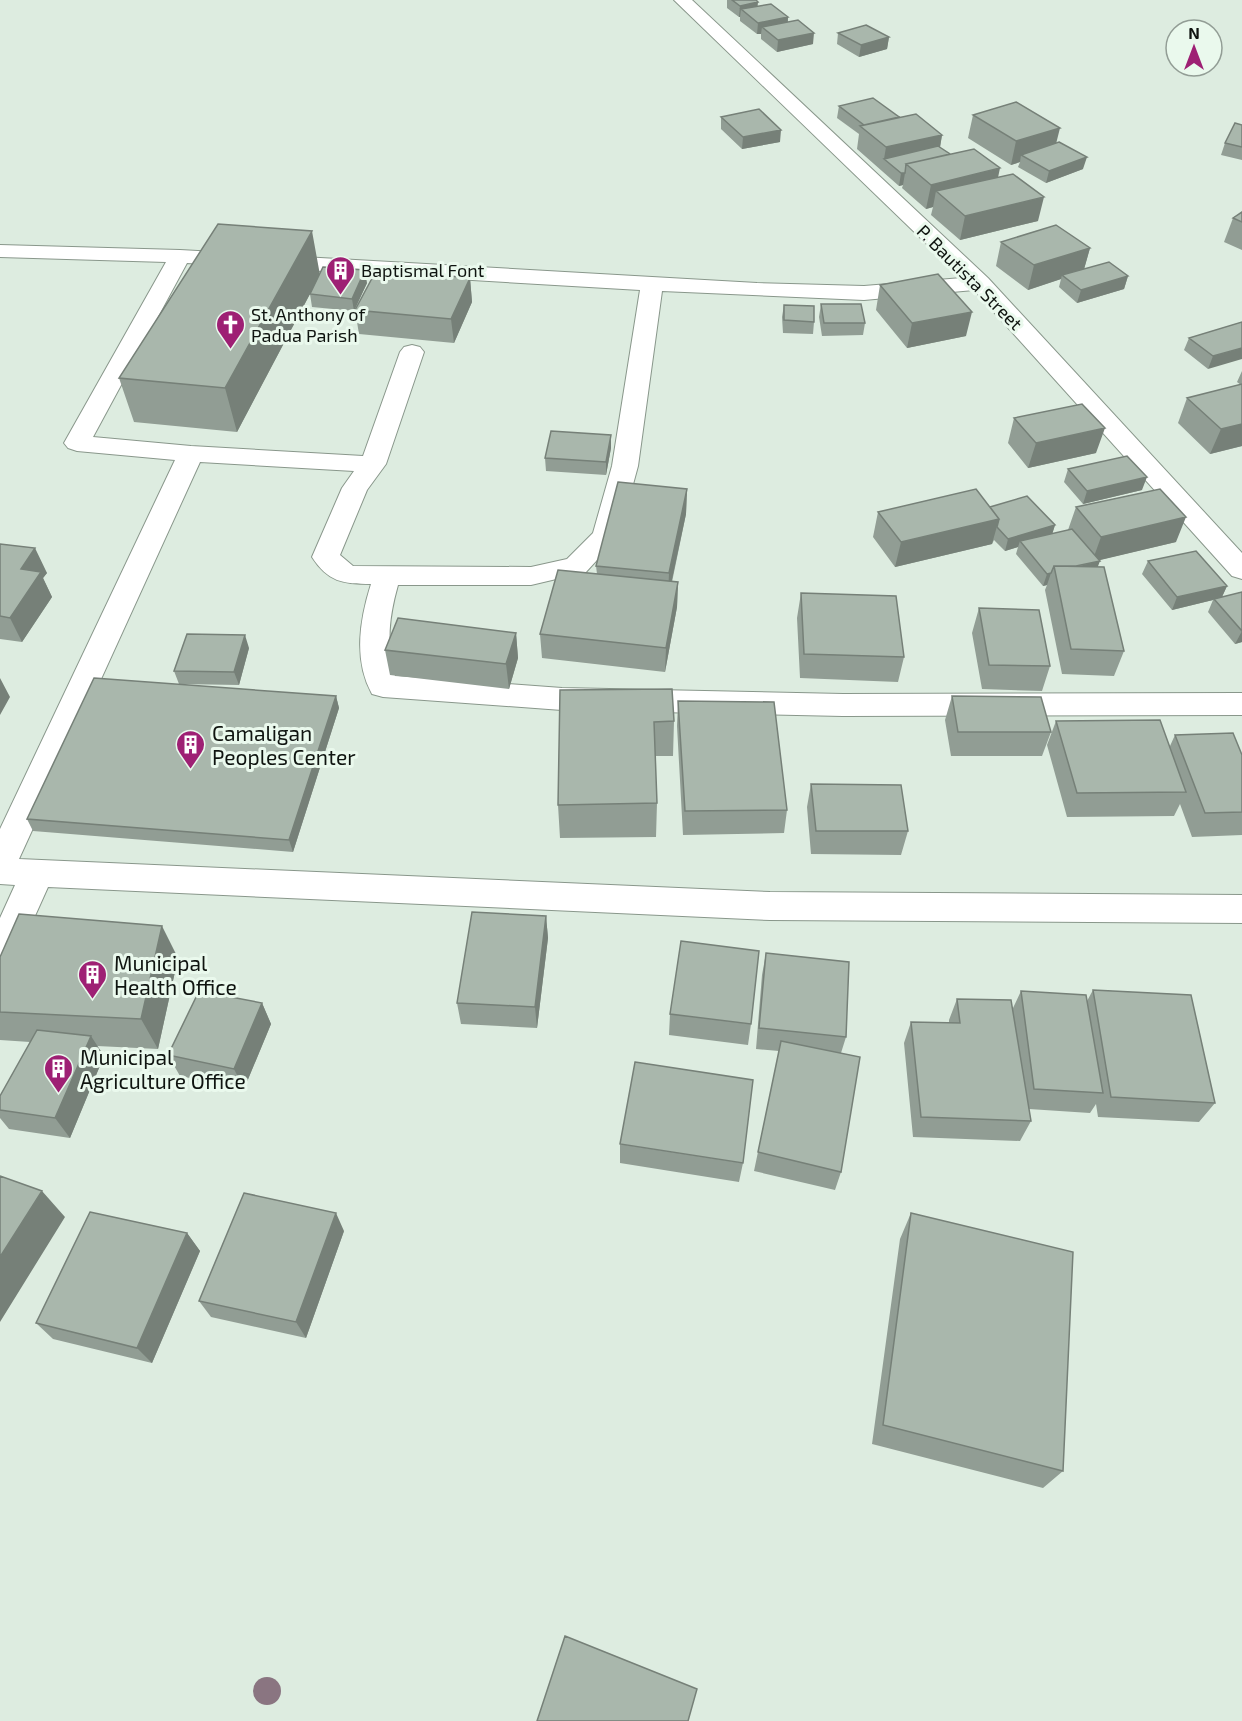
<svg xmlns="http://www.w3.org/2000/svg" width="1242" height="1721" viewBox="0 0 1242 1721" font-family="'Exo 2',sans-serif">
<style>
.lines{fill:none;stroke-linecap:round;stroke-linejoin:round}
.minor-casing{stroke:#89978b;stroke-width:2}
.minor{fill:#fff;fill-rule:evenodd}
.tree{fill:#8a7581}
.wall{fill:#919d94}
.shaded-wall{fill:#768078}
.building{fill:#a9b7ac;stroke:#768078;stroke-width:1.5}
.labels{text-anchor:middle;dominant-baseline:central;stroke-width:6;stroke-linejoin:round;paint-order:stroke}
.far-poi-label{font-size:18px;fill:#0f1410;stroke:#eaf9ed;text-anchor:start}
.far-street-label{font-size:18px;fill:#0f1410;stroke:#eaf9ed}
.poi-label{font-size:21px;fill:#0f1410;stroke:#eaf9ed;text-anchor:start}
</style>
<rect width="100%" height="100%" fill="#ddece0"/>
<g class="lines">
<defs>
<path id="minor" d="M674,0H692L988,278L1242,553V579L1232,576L974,290L864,300L662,291L638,466L619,536L586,572L531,585H398C389,617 386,643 395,676L562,688L843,694L1242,693V715L843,716L562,710L383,697L372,694C353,660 360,619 371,584C343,584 328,582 312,557L342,488L354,471L200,462L19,859L770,892L1242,895V923L770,920L48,887L12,967L0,972V918L15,885L0,884V829L175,460L77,451L68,448L64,443L166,262L0,257V245L180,250L757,283L864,286L962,278ZM187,263L640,290L612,466L593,533L567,559L531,567L353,566L340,555L367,490L386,464L424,352L420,347L412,345L404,347L400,352L363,456L191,446L93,437Z"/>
</defs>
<use href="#minor" class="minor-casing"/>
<use href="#minor" class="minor"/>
</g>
<circle class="tree" cx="267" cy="1691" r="14"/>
<path class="wall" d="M727,0H756L757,6L788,17V22L813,44L777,52L761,39V34H757L740,21V17H739L727,8Z
M838,33L889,37L887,49L859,57L837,44Z
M839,106L899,117L942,135L940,148L950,154L998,177L1038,221L960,240L931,215L933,207L926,209L902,188L903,185L899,186L857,149L859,134L837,118Z
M973,115L1057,143L1083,169L1046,183L1018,167L1020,162L1011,165L968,138Z
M721,117L780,142L742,149L721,129Z
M1242,125V160L1221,155L1225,143Z
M1242,212V250L1224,242L1233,218Z
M1001,242L1090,248L1084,269L1128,276L1124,289L1077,303L1059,287L1061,279L1028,290L996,266Z
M320,274L367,283L355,309L470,278L472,302L454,343L359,334L355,310L354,311L312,307L310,294L237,432L134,422L119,378Z
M880,285L966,336L907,348L876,310Z
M821,304L865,323L863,335L822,336L819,317Z
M784,305L814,322L813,334L783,333L782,317Z
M1242,322L1208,369L1184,350L1189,338Z
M1242,371V446L1210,454L1178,423L1187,398L1241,385L1237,382Z
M1014,418L1096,453L1028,468L1008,443Z
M611,448L606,475L546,471L545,458Z
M1068,469L1142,490L1083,504L1064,482Z
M687,489L686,514L672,582H678L677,607L665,672L542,658L540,634L597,574L596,566Z
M990,507L1055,525L1052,534L1068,530L1076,507L1176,542L1099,560L1097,567L1124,651L1114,676L1062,674L1045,590L1047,585L1043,586L1016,554L1018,547L1005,551L994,540L992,544L895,567L873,537L878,512Z
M0,544L47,573L43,578L52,597L22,642L0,639Z
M1148,561L1227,586L1222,597L1242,592V642L1235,644L1208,612L1213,600L1172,610L1142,574Z
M801,593L904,657L898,682L800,678L797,618Z
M979,608L1050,666L1042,691L982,689L972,633Z
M516,633L518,658L509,689L390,675L385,650Z
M249,648L239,685L179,684L174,671Z
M560,690L674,721L673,756H655L657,803L656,837L560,838L558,805Z
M336,696L339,708L293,852L33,831L27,819Z
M952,696L1051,732L1042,756H951L945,720Z
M678,701L787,810L784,833L683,835L677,726Z
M1056,721L1170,746L1175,735L1242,755V835L1192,837L1180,804L1174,816L1067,817L1047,745Z
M811,784L908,831L901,855L811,854L807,807Z
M546,916L548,938L537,1028L461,1024L457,1003Z
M766,953L846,1037L841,1053V1172L835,1190L754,1171L779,1051L756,1049L762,975Z
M0,957L178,958L158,1049L97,1046L104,1056L70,1138L9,1129L0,1118V1110L30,1042L0,1040Z
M1093,990L1215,1103L1199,1122L1098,1117L1096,1104L1090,1113L1029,1109L1031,1121L1020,1141L913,1137L904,1043L911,1022L949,1023V1020L957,999L1013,1008L1021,991L1087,1001Z
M262,1003L271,1024L244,1089L180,1076L168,1055Z
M670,1014L751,1024L748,1045L669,1035Z
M620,1144L743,1163L739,1182L620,1163Z
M911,1213L1063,1471L1043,1488L872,1444L900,1239Z
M344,1231L306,1338L211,1317L199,1301Z
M187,1233L200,1251L152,1363L53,1339L36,1323Z"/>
<path class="shaded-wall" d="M758,2L757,13L741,9L740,17H739L740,6Z
M788,17L787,29L762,27L761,34H757L758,23Z
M814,33L813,44L777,52L778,40Z
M889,37L887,49L859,57L861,45Z
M1060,128L1054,152L1021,155L1020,162L1011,165L1016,141Z
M781,130L780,142L742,149L743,137Z
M942,135L938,158L884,159L886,147Z
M1087,157L1083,169L1046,183L1049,171Z
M1000,168L995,192L936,191L933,207L926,209L931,185Z
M901,173H905L903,185L899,186Z
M1044,197L1038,221L960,240L965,216Z
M312,231L320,275L237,432L225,388Z
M1090,248L1083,273L1062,275L1061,279L1028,290L1034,265Z
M365,270L367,283L354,311L352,299Z
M1128,276L1124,289L1077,303L1081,290Z
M470,278L472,302L454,343L451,319Z
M972,312L966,336L907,348L912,323Z
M1242,348V359L1208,369L1213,356Z
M1242,424V446L1210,454L1221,429Z
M1105,428L1096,453L1028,468L1036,443Z
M611,435V448L606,475V462Z
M1147,477L1142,490L1083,504L1087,491Z
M687,489L686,514L668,598L669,573Z
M1186,517L1176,542L1092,562L1101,537Z
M999,519L992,544L895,567L901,542Z
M1055,525L1051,538L1020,541L1018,547L1005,551L1008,539Z
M35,548L47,573L43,578L52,597L22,642L10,618L21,569Z
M1100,561L1095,574L1055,572Z
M1051,573L1047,585L1043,586L1047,574Z
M678,582L677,607L665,672L666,648Z
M1227,586L1221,599H1214L1213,600L1172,610L1177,597Z
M1242,631V642L1235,644Z
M516,633L518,658L509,689L506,664Z
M245,635L249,648L239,685L234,672Z
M0,678L10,697L0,715Z
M336,696L339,708L293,852L289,840Z
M546,916L548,938L537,1028L535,1007Z
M162,926L178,958L158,1049L141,1019Z
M262,1003L271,1024L244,1089L234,1069Z
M91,1036L104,1056L70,1138L55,1118Z
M42,1191L65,1217L0,1322V1257Z
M336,1213L344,1231L306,1338L296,1322Z
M187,1233L200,1251L152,1363L137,1348Z"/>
<path class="building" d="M732,0H756L758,2L740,6Z
M771,4L788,17L758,23L741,9Z
M798,20L814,33L778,40L762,27Z
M866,25L889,37L861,45L838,33Z
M873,98L899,117L864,125L839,106Z
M1016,102L1060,128L1016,141L973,115Z
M759,109L781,130L743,137L721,117Z
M916,114L942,135L886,147L860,126Z
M1235,123L1242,125V147L1225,143Z
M1059,142L1087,157L1049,171L1021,155Z
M938,146L950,154L906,164L905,173H901L884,159Z
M974,149L1000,168L931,185L906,164Z
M1013,174L1044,197L965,216L936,191Z
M1242,212V222L1233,218Z
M218,224L312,231L225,388L119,378Z
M1056,225L1090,248L1034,265L1001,242Z
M1109,262L1128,276L1081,290L1062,275Z
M323,267L365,270L352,299L310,294Z
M377,269L470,278L451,319L355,310Z
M938,274L972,312L912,323L880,285Z
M821,304H861L865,323H824Z
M784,305L814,306V322L784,320Z
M1242,322V348L1213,356L1189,338Z
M1242,384V424L1221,429L1187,398Z
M1082,404L1105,428L1036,443L1014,418Z
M551,431L611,435L606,462L545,458Z
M1127,456L1147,477L1087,491L1068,469Z
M618,482L687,489L669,573L596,566Z
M976,489L999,519L901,542L878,512Z
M1160,489L1186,517L1101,537L1076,507Z
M1027,496L1055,525L1008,539L997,527L999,519L990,507Z
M1072,529L1100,561L1076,566H1054L1051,573L1047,574L1020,541Z
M0,544L35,548L21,569L41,572L10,618L0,616Z
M1196,551L1227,586L1177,597L1148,561Z
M1054,566L1104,567L1124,651L1071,649Z
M558,570L678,582L666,648L540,634Z
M1242,592V631L1214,599Z
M801,593L896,596L904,657L804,654Z
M979,608L1039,610L1050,666L989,665Z
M398,618L516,633L506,664L385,650Z
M187,634L245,635L234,672L174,671Z
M94,678L336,696L289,840L27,819Z
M672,689L674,721L654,722L657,803L558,805L560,690Z
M952,696L1041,697L1051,732H958Z
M678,701L774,702L787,810L685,811Z
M1160,720L1186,792L1077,793L1056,721Z
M1233,733L1242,755V812L1205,813L1175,735Z
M811,784L901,785L908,831H816Z
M472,912L546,916L535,1007L457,1003Z
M19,914L162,926L141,1019L0,1012V957Z
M681,941L759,951L751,1024L670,1014Z
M766,953L849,962L846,1037L759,1028Z
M1093,990L1191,995L1215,1103L1111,1097Z
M199,991L262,1003L234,1069L168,1055Z
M1021,991L1086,995L1103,1093L1034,1089Z
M957,999L1011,1000L1031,1121L921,1117L911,1022L960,1023Z
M37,1030L91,1036L55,1118L0,1110V1096Z
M781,1041L860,1057L841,1172L758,1152Z
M635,1062L753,1080L743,1163L620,1144Z
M0,1176L42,1191L0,1257Z
M244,1193L336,1213L296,1322L199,1301Z
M90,1212L187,1233L137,1348L36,1323Z
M911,1213L1073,1252L1063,1471L883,1425Z
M565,1636L697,1689L688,1721H537Z"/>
<defs>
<symbol id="building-pin" viewBox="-11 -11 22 30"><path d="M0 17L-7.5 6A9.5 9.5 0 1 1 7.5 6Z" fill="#9e2074" stroke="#eaf9ed"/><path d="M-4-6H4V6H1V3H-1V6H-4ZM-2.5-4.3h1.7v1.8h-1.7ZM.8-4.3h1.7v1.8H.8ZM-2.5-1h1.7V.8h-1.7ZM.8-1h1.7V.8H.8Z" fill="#fff"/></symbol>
<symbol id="church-pin" viewBox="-11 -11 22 30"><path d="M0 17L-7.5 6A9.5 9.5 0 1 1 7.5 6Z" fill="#9e2074" stroke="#eaf9ed"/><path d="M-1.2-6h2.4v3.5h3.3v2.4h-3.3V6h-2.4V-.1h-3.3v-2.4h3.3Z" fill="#fff"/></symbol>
</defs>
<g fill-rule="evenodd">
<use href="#building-pin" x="324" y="254" width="33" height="45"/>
<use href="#church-pin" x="214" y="308" width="33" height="45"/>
<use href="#building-pin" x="174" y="728" width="33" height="45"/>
<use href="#building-pin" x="76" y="958" width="33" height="45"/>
<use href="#building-pin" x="42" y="1052" width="33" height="45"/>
</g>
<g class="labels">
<g class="far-poi-label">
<text x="361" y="270">Baptismal Font</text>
<text x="251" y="314">St. Anthony of<tspan x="251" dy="21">Padua Parish</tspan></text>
</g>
<g class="far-street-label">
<text transform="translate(970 277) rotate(45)">P. Bautista Street</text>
</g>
<g class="poi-label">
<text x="212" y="732">Camaligan<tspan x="212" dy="24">Peoples Center</tspan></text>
<text x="114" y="962">Municipal<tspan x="114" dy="24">Health Office</tspan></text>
<text x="80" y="1056">Municipal<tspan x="80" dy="24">Agriculture Office</tspan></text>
</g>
</g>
<g transform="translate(1194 48)"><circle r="28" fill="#eaf9ed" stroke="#929d95" stroke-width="1.5"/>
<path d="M0-4.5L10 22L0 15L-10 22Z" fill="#9e2074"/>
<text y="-9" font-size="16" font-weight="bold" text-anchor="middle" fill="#0f1410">N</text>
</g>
</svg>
